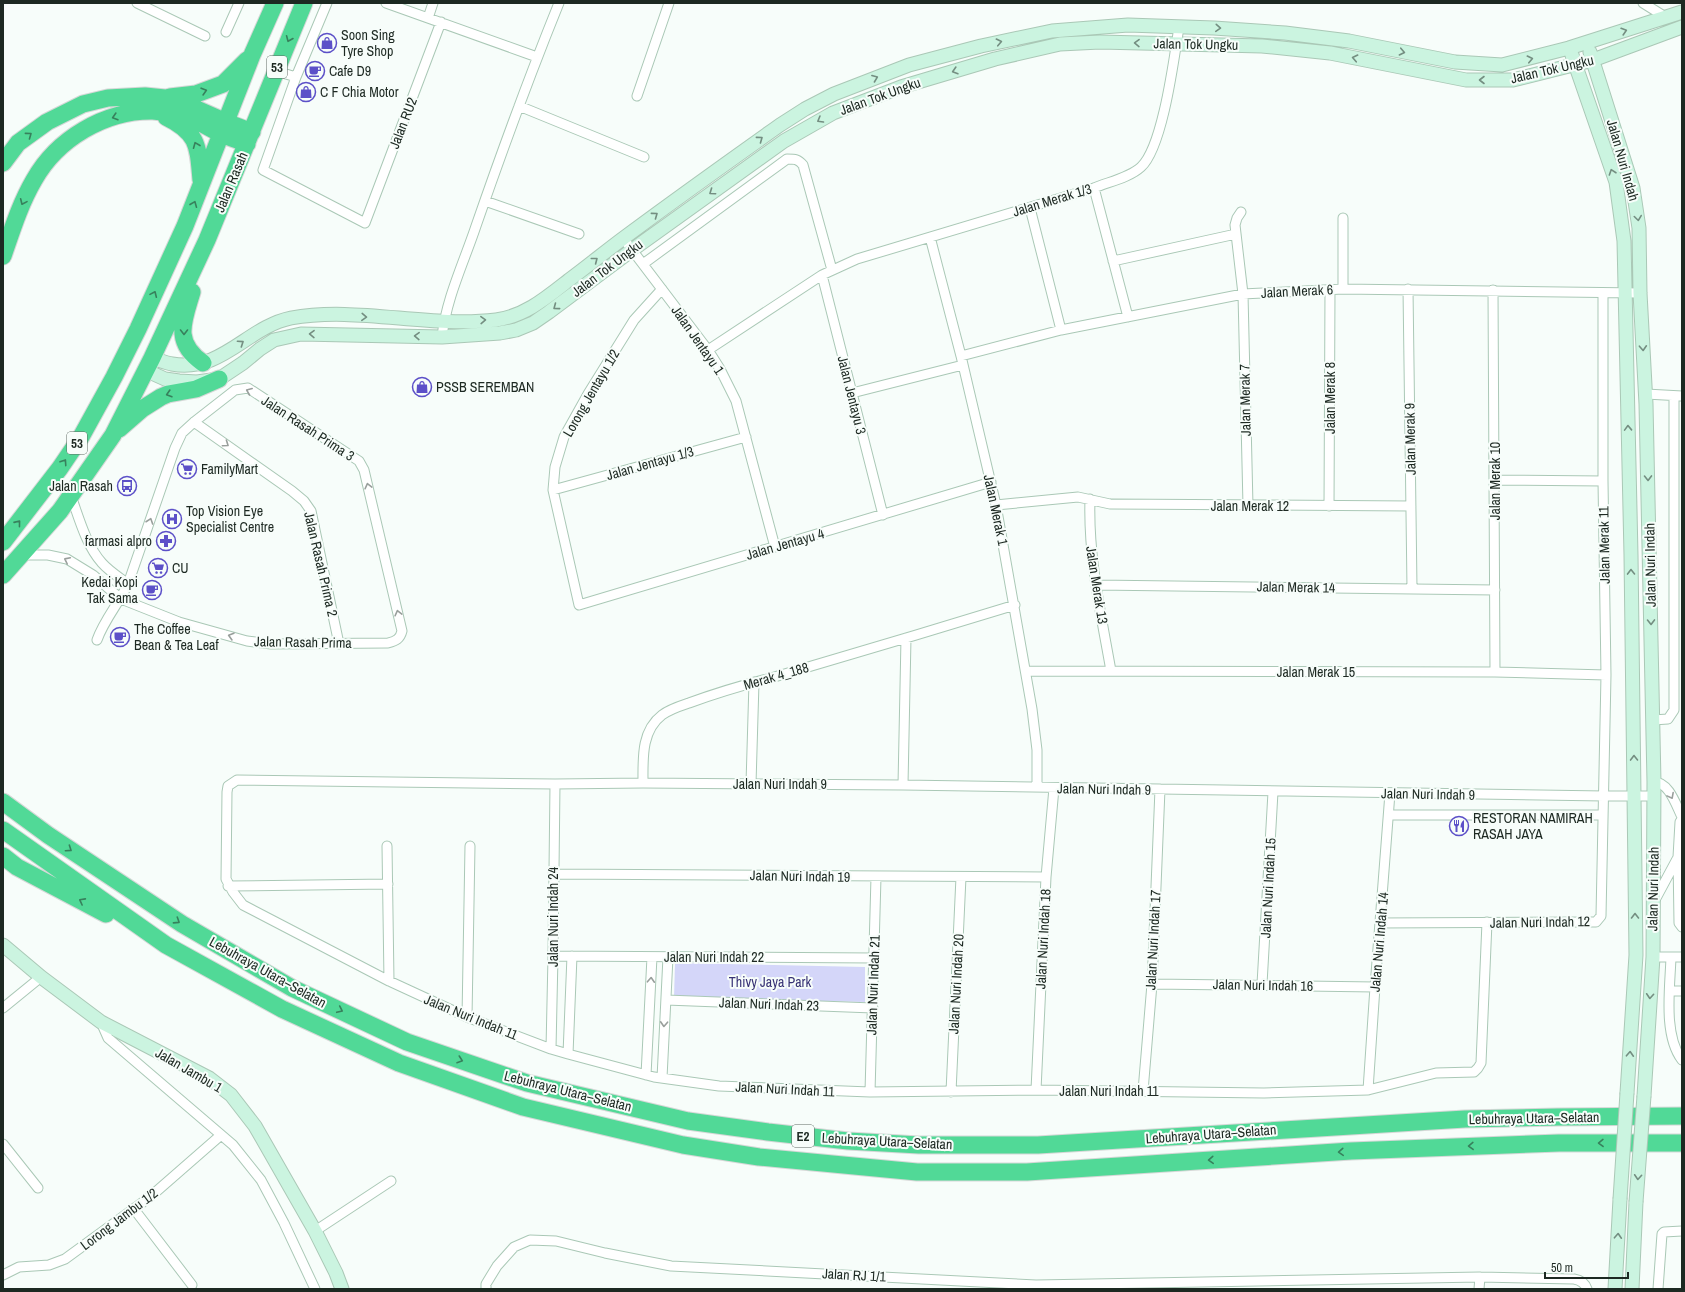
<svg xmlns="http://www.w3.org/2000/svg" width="1685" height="1292" viewBox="0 0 1685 1292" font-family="'Archivo Narrow',sans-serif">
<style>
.green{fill:#d4d6f9}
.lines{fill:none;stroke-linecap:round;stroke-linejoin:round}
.street-casing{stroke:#aac8b6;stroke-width:11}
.secondary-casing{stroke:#aac8b6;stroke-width:15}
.highway-casing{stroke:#d6d8d7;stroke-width:19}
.street{stroke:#fff;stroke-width:9}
.secondary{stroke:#cbf4e0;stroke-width:13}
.highway{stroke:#51d997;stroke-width:17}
.secondary-bridge-casing{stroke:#aac8b6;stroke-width:15;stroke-linecap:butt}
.secondary-bridge{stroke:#cbf4e0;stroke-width:13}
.oneway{stroke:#748e81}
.oneway2{stroke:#37815c}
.oneway3{stroke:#999f9c}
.labels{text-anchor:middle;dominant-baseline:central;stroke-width:4;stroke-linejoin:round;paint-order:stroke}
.shield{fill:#f7fdfa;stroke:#5e6963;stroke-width:1}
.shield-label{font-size:13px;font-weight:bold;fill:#1d2922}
.poi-label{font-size:14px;fill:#1d2922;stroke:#f7fdfa;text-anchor:start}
.street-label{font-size:14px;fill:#1d2922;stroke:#f7fdfa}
.park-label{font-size:14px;fill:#373275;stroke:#f7fdfa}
</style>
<rect width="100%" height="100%" fill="#f7fdfa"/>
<path class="green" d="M675,963L865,967V1002L674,998Z"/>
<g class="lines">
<defs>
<path id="street" d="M137,3L205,36
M327,3L296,77L263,170L365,223L441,22
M386,3L537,57
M1643,3L1667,18
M428,18L433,3
M226,32L239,3
M276,71L296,77
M637,96L669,3
M519,106L644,157
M1094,188L1128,317
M485,201L579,234
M1030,208L1061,330
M1241,212L1237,218L1235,225L1243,294L1248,506
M1343,218V289
M930,237L961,356L996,505L1032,709L1037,750V787
M623,238L708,350L720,369L736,401L775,547
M1113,261L1236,234
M643,264L787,159C795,159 798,159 803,165L832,270
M822,275L883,515
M662,289L634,320L588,394L564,437L555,467L553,490L579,605L991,482
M1408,289L1412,588
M1493,290L1495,672
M442,337C446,299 464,262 476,226C502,151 529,77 559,3
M708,350L822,275L857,259L1094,188C1108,182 1129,178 1141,167C1163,147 1174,58 1179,27
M961,356L1061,330L1243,294L1343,289L1640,293
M852,393L963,365
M1646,394L1682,396
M194,422L292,491L304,501L311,511L339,644
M1495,480L1603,481
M553,490L746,437
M71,496C79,518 86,545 102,563C109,571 120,578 128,584
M1090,499C1088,557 1101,614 1111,671
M996,505L1078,497L1110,504L1411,506
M1329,506L1330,290
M22,555H48L67,559L93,575L121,599L179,622L247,641L271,644L388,643C396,641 400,639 402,631L364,470L359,461L248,388L235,390L194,422L182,433L175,448L128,584C119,603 104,620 97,640
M1096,585L1495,590
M1026,671L1495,672L1606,675
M1653,720L1668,719L1674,710V396
M1654,782C1669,782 1676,805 1682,817
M643,783C643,759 641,731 662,715C670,709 680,706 689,703C716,693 743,685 771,678C852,654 934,630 1015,605
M751,784L754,682
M903,785L906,638
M1389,815H1603
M1682,819L1680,822L1678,857L1679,923L1682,927
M387,846L389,981
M553,874L1046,877
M228,886L388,884
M1655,900L1677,859
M1487,922L1481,1063L1478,1068L1474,1072L1436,1073L1368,1090L1264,1093L1036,1090L870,1092L719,1086L654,1077L568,1054L551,1049L467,1017L389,981L243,905L233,892L226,879L227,792L228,786L237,780L555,784L643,783L903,785L1604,796H1654
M1380,923L1592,922H1596L1601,916L1606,675L1603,481V294
M553,956L874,958
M1653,957H1682
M1671,957C1670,988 1663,1035 1682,1060
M1152,984L1375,987
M1262,984L1273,792
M1670,991H1682
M666,1000L873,1008
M3,1008L41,977
M467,1017L470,846
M101,1022L108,1038L233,1145L261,1180L284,1223L315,1289
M551,1049L553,956L555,784
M568,1054L572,956
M646,1075L652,957
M662,1078L668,957
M1036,1090L1046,877L1054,788
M1368,1090L1375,987L1390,793
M1143,1091L1152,984L1160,789
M870,1092L876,877
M951,1092L961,877
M3,1144L38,1188
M134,1209L192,1285
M315,1231L391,1181
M3,1275L19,1267L49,1265L65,1259L150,1197L221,1135
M486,1289V1284L497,1266L514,1247L530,1240L556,1241L605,1253L671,1266L1036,1285L1480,1277L1574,1279C1580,1280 1585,1283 1587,1289
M1479,1289L1480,1277
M1658,1289L1662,1234L1664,1232L1682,1231"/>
<path id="secondary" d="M1590,52L1633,188L1639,228L1640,293L1646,404L1654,782L1653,957L1644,1096
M1572,55L1616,182L1624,241L1631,555L1636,955L1627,1093
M152,358C159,360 166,363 172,364C222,373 247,327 291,318C357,306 428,328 496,320C525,316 546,298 569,280C588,266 606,251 625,237C676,199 728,162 780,125L805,109L834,94L909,65L981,46L1052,31L1128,25L1214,28L1285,33L1349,41L1455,62L1502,65L1569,48L1682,12
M145,370L165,379L179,381L197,382L219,379L243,363L260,349L274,340L301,334L442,337L500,333L516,330L533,323L549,312L632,250L784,141L833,113L901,87L995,59L1060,44L1100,42L1262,46L1330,53L1466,80H1513L1593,60L1682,27
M3,945L41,977L101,1022L209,1078L231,1095L255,1126L315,1231L336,1273L342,1289
M1615,1289L1620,1199
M1632,1289L1636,1202"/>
<path id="highway" d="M170,97L196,94L223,84L247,60
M166,117C199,133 198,147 201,180
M3,163L18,143L47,122L83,104L108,98L145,96L165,98L183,103L226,122L252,132
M3,256C12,230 20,204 34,180C57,139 105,110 153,111C164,112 177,115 189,118C199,121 209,128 219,133C228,137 238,140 247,144
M192,292C183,322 173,342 203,363
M119,429L142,409L161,397L168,394L196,389L219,379
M3,542L60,468L81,437L114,377L138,329L185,226L252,55L275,3
M3,575L60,511L113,435L152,358L207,240L304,3
M3,802L48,835L182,924L292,988L407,1042L527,1083L688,1121L768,1132L848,1141L919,1145H1038L1465,1119L1558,1117L1682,1116
M3,830L166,945L282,1009L399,1063L523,1107L683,1145L759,1157L917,1172H1027L1351,1151L1559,1143H1682
M3,856L17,867L106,914"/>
</defs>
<use href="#street" class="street-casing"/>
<use href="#secondary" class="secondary-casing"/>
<use href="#highway" class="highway-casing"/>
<use href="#street" class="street"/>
<use href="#secondary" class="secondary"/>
<use href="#highway" class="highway"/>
<defs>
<path id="secondary-bridge" d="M1620,1199L1627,1093
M1636,1202L1644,1096"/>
</defs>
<use href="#secondary-bridge" class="secondary-bridge-casing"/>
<use href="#secondary-bridge" class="secondary-bridge"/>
</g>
<defs><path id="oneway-chevron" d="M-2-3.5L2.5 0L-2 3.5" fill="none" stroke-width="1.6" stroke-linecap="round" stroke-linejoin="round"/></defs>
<g class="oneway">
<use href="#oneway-chevron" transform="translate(1218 28) rotate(4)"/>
<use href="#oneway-chevron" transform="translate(1624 31) rotate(-17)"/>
<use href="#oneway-chevron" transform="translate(999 42) rotate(-12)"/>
<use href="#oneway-chevron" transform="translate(1137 43) rotate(-179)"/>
<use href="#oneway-chevron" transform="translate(1402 52) rotate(12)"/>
<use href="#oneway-chevron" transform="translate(1355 58) rotate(-168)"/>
<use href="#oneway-chevron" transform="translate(1530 59) rotate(-13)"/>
<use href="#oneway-chevron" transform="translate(955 71) rotate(163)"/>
<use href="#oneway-chevron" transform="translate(875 78) rotate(-21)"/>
<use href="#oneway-chevron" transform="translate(1482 80) rotate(180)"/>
<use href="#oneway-chevron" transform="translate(820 120) rotate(150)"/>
<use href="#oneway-chevron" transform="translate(760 139) rotate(-36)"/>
<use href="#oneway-chevron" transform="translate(1612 172) rotate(-109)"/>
<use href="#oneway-chevron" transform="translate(712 192) rotate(145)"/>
<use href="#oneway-chevron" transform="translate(655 215) rotate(-36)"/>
<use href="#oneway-chevron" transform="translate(1638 218) rotate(82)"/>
<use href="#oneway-chevron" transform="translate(595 260) rotate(-38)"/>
<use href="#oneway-chevron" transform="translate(556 307) rotate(143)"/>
<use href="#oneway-chevron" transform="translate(364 317) rotate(3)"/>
<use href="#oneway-chevron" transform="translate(483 320) rotate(-2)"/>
<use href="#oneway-chevron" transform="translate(312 334) rotate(-179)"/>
<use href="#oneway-chevron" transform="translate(417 336) rotate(-178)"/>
<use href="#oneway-chevron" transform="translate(241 343) rotate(-34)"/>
<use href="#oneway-chevron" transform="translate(1643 348) rotate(87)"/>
<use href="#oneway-chevron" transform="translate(1628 428) rotate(-92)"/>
<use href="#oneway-chevron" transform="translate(1648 478) rotate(89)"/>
<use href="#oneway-chevron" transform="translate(1631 572) rotate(-91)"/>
<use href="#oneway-chevron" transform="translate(1651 622) rotate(89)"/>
<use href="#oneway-chevron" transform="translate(1634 758) rotate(-91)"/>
<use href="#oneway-chevron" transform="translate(1635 916) rotate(-90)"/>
<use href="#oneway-chevron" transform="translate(1650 996) rotate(94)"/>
<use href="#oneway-chevron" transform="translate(1630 1054) rotate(-87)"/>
<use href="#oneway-chevron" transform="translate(1638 1177) rotate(94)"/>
<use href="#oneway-chevron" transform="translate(1618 1236) rotate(-87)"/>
</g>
<g class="oneway2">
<use href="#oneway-chevron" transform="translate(289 39) rotate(113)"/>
<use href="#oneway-chevron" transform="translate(204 91) rotate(-16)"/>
<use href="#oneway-chevron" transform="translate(115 117) rotate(163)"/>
<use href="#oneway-chevron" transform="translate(29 135) rotate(-36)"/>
<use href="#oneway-chevron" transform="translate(196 145) rotate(-112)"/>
<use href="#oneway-chevron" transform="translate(23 202) rotate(114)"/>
<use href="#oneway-chevron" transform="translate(194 204) rotate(-68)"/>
<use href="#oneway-chevron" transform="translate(154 294) rotate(-66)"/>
<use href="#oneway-chevron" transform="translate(184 332) rotate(90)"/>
<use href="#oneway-chevron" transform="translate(169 394) rotate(163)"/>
<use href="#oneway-chevron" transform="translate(64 462) rotate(-56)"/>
<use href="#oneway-chevron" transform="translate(18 523) rotate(-51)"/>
<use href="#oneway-chevron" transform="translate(69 849) rotate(34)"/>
<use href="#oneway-chevron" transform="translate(82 901) rotate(-152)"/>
<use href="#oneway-chevron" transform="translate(177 921) rotate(33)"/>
<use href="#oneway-chevron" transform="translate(340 1010) rotate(25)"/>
<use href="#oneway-chevron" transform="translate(460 1060) rotate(19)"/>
<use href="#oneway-chevron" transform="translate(1601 1143) rotate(179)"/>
<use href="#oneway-chevron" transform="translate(1471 1146) rotate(178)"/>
<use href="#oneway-chevron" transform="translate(1341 1152) rotate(176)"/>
<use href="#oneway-chevron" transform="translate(1211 1160) rotate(176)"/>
</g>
<g class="oneway3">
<use href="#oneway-chevron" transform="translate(249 391) rotate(-158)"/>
<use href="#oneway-chevron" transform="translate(226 444) rotate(35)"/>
<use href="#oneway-chevron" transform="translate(368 486) rotate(-104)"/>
<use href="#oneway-chevron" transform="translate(150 521) rotate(-71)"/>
<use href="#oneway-chevron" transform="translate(67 560) rotate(-154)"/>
<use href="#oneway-chevron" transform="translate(398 613) rotate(-104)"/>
<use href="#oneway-chevron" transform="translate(231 636) rotate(-164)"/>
<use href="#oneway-chevron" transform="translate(1671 796) rotate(62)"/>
<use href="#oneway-chevron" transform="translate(651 980) rotate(-87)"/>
<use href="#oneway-chevron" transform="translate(664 1024) rotate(93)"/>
</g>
<defs>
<symbol id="shop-ring" viewBox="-11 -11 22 22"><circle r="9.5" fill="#f7fdfa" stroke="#5c50c8" stroke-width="1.5"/><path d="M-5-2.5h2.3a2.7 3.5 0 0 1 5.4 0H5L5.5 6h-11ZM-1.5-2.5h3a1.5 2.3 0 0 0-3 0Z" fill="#5c50c8"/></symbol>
<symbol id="cafe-ring" viewBox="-11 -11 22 22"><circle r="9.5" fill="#f7fdfa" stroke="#5c50c8" stroke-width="1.5"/><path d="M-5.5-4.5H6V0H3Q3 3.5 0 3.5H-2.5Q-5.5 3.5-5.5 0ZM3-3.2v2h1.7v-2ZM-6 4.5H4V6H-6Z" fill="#5c50c8"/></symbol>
<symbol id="supermarket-ring" viewBox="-11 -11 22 22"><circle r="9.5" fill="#f7fdfa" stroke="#5c50c8" stroke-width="1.5"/><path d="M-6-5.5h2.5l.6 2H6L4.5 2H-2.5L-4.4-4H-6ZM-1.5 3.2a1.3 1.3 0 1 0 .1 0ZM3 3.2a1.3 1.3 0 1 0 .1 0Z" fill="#5c50c8"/></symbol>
<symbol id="bus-ring" viewBox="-11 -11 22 22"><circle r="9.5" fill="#f7fdfa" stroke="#5c50c8" stroke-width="1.5"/><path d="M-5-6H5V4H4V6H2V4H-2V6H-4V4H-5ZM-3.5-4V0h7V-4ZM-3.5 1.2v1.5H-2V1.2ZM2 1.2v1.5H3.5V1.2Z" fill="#5c50c8"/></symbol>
<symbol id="hospital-ring" viewBox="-11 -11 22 22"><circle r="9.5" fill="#f7fdfa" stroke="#5c50c8" stroke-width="1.5"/><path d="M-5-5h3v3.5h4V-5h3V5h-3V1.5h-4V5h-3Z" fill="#5c50c8"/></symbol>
<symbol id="pharmacy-ring" viewBox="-11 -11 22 22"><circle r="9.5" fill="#f7fdfa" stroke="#5c50c8" stroke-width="1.5"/><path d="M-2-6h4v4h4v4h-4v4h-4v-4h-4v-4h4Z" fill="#5c50c8"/></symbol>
<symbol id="restaurant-ring" viewBox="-11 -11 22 22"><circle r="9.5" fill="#f7fdfa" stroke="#5c50c8" stroke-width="1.5"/><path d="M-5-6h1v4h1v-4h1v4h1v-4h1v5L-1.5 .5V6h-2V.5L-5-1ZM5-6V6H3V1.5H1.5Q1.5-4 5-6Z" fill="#5c50c8"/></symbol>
</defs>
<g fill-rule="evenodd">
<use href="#shop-ring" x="316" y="32" width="22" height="22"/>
<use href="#cafe-ring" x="304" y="60" width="22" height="22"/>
<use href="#shop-ring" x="295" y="81" width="22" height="22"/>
<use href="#shop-ring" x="411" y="376" width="22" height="22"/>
<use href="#supermarket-ring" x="176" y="458" width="22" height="22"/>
<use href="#bus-ring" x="116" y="475" width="22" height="22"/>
<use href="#hospital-ring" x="161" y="508" width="22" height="22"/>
<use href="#pharmacy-ring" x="155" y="530" width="22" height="22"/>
<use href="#supermarket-ring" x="147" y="557" width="22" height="22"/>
<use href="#cafe-ring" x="141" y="579" width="22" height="22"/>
<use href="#cafe-ring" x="109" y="626" width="22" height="22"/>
<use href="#restaurant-ring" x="1448" y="815" width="22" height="22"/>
</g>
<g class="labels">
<g class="shield">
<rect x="267" y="56" width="20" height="22" rx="3"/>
<rect x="67" y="432" width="20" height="22" rx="3"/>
<rect x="792" y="1125" width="22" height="22" rx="3"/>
</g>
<g class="shield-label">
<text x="277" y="67">53</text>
<text x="77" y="443">53</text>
<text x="803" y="1136">E2</text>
</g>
<g class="poi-label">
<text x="341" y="35">Soon Sing<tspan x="341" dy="16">Tyre Shop</tspan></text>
<text x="329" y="71">Cafe D9</text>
<text x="320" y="92">C F Chia Motor</text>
<text x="436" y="387">PSSB SEREMBAN</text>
<text x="201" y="469">FamilyMart</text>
<text x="113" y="486" text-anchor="end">Jalan Rasah</text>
<text x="186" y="511">Top Vision Eye<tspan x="186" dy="16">Specialist Centre</tspan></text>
<text x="152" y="541" text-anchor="end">farmasi alpro</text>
<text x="172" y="568">CU</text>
<text x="138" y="582" text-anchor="end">Kedai Kopi<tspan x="138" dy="16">Tak Sama</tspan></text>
<text x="134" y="629">The Coffee<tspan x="134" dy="16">Bean &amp; Tea Leaf</tspan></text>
<text x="1473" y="818">RESTORAN NAMIRAH<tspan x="1473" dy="16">RASAH JAYA</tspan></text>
</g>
<g class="street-label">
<text transform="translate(1196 44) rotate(1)">Jalan Tok Ungku</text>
<text transform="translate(1552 69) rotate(-13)">Jalan Tok Ungku</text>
<text transform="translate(880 96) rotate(-20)">Jalan Tok Ungku</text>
<text transform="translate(403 123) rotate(-69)">Jalan RU2</text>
<text transform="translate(1623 160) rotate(74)">Jalan Nuri Indah</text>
<text transform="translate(231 182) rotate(-67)">Jalan Rasah</text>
<text transform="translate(1052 200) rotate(-17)">Jalan Merak 1/3</text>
<text transform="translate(607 268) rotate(-37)">Jalan Tok Ungku</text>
<text transform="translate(1297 291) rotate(-3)">Jalan Merak 6</text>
<text transform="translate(698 340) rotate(55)">Jalan Jentayu 1</text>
<text transform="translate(591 393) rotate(-60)">Lorong Jentayu 1/2</text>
<text transform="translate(852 395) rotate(76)">Jalan Jentayu 3</text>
<text transform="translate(1330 398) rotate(-90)">Jalan Merak 8</text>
<text transform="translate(1245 400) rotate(-91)">Jalan Merak 7</text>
<text transform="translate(308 428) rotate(33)">Jalan Rasah Prima 3</text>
<text transform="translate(1410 439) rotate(-91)">Jalan Merak 9</text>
<text transform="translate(650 463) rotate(-16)">Jalan Jentayu 1/3</text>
<text transform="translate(1495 481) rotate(-90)">Jalan Merak 10</text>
<text x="1250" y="506">Jalan Merak 12</text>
<text transform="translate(996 510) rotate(78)">Jalan Merak 1</text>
<text transform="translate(785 544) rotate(-16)">Jalan Jentayu 4</text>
<text transform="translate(1604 545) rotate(-91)">Jalan Merak 11</text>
<text transform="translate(321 564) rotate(77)">Jalan Rasah Prima 2</text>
<text transform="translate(1650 565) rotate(-91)">Jalan Nuri Indah</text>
<text transform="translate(1097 585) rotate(81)">Jalan Merak 13</text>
<text transform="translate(1296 587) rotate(1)">Jalan Merak 14</text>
<text transform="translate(303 642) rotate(1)">Jalan Rasah Prima</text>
<text x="1316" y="672">Jalan Merak 15</text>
<text transform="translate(776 676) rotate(-16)">Merak 4_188</text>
<text x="780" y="784">Jalan Nuri Indah 9</text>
<text transform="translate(1104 789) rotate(1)">Jalan Nuri Indah 9</text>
<text transform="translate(1428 794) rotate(1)">Jalan Nuri Indah 9</text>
<text transform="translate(800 876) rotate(1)">Jalan Nuri Indah 19</text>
<text transform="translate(1268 888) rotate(-87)">Jalan Nuri Indah 15</text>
<text transform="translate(1653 889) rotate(-89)">Jalan Nuri Indah</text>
<text transform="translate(553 917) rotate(-90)">Jalan Nuri Indah 24</text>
<text transform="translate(1540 922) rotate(-1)">Jalan Nuri Indah 12</text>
<text transform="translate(1043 939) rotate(-87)">Jalan Nuri Indah 18</text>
<text transform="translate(1153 940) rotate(-87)">Jalan Nuri Indah 17</text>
<text transform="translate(1379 942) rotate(-85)">Jalan Nuri Indah 14</text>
<text x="714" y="957">Jalan Nuri Indah 22</text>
<text transform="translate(268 972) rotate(29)">Lebuhraya Utara–Selatan</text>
<text transform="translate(956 984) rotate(-87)">Jalan Nuri Indah 20</text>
<text transform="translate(873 985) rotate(-88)">Jalan Nuri Indah 21</text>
<text transform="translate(1263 985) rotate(1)">Jalan Nuri Indah 16</text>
<text transform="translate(769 1004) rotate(2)">Jalan Nuri Indah 23</text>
<text transform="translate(471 1017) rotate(22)">Jalan Nuri Indah 11</text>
<text transform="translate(189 1070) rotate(30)">Jalan Jambu 1</text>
<text transform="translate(785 1089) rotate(3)">Jalan Nuri Indah 11</text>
<text transform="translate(568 1091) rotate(14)">Lebuhraya Utara–Selatan</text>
<text x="1109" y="1091">Jalan Nuri Indah 11</text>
<text transform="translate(1534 1118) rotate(-1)">Lebuhraya Utara–Selatan</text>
<text transform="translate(1211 1134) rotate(-4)">Lebuhraya Utara–Selatan</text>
<text transform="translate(887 1141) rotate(3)">Lebuhraya Utara–Selatan</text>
<text transform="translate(119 1219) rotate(-37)">Lorong Jambu 1/2</text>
<text transform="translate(854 1275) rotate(3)">Jalan RJ 1/1</text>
</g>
<g class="park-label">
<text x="770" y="982">Thivy Jaya Park</text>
</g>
</g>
<rect width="1685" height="1292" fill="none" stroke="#1d2922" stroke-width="8"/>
<path d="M1545 1272v6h83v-6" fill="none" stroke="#1d2922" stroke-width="2"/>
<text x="1551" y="1272" font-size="12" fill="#1d2922" stroke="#f7fdfa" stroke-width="3" paint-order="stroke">50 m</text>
</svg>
